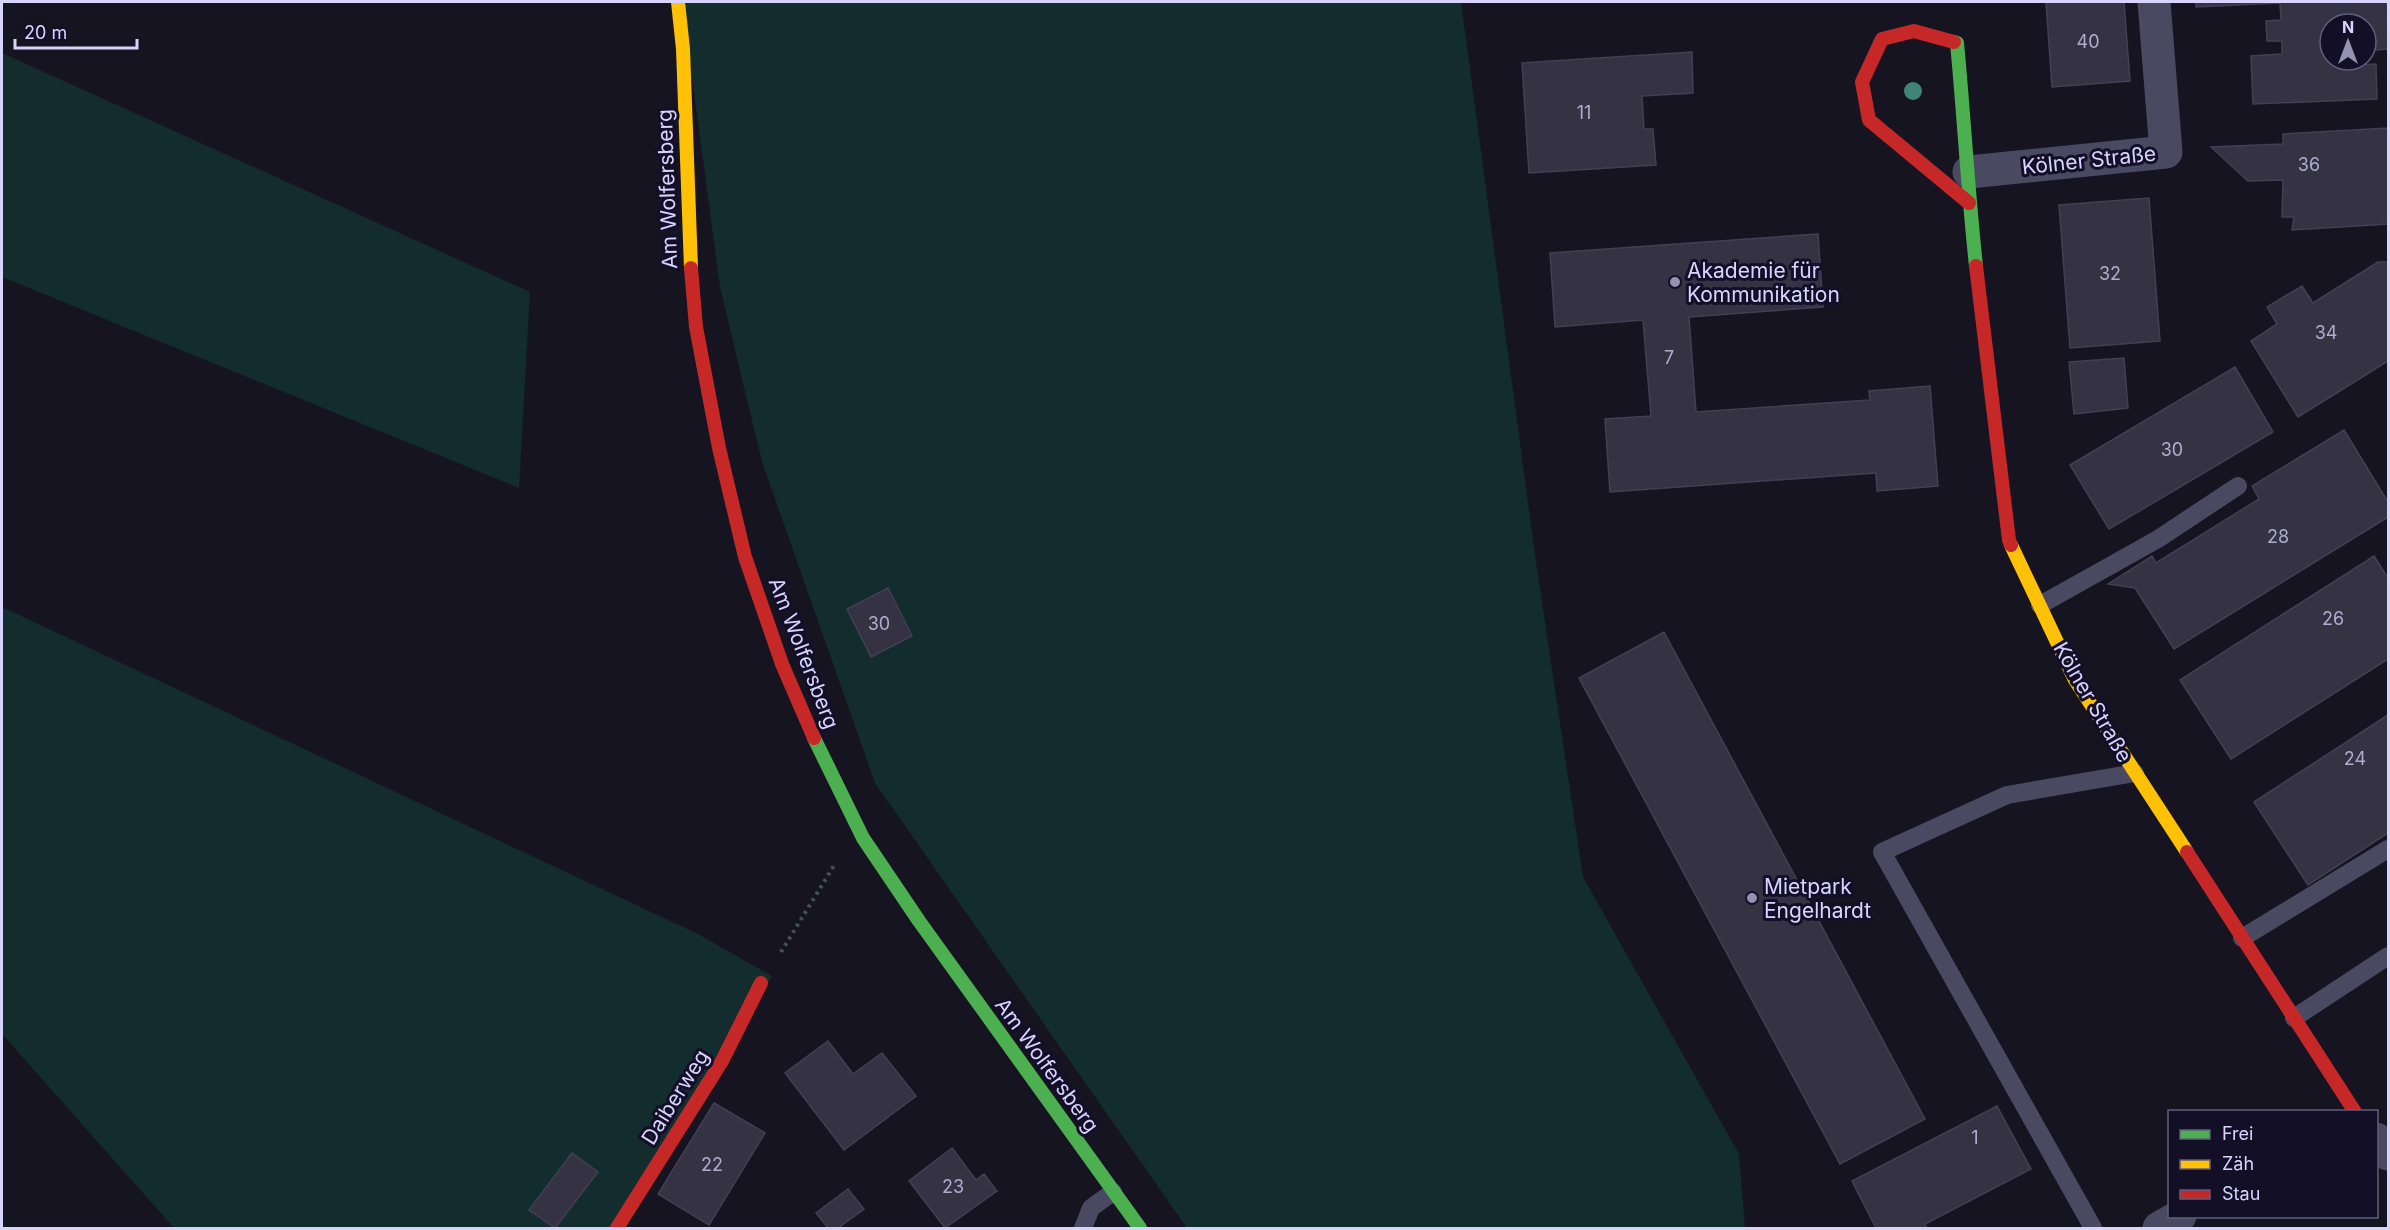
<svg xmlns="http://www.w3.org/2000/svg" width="2390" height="1230" viewBox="0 0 2390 1230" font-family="Inter,sans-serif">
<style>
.green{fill:#132c2d}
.building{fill:#343243;stroke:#433f54;stroke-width:1.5}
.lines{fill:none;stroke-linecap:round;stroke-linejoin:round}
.path{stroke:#44505f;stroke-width:4;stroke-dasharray:3 4.5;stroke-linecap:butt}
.lane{stroke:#4a4962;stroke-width:18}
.street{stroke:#4a4962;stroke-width:33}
.fast{stroke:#4caf50;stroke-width:14}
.slow{stroke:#ffc107;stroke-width:14}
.jam{stroke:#c62828;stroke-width:14}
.tree{fill:#3e8478}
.poi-dot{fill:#9591b1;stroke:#130f26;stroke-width:2}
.labels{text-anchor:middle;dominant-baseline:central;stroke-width:6;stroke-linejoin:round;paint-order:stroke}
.number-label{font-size:18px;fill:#b0acd0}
.street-label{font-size:21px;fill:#d9d4ff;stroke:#130f26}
.poi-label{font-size:21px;fill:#d9d4ff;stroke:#130f26;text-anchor:start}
</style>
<rect width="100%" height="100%" fill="#161421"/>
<path class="green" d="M682,2H1461L1535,555L1583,877L1739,1154L1745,1228H1187L875,783L762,462L720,287Z
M2,53L530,292L519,488L2,277Z
M2,607L698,934L772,976L620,1228H174L2,1034Z"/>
<path class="building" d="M2046,2H2124L2130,81L2052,87Z
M2196,2H2387L2388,49L2366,51V24H2330V60H2359L2360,65L2376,64L2377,99L2253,104L2251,56L2282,54V41H2267L2266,21L2281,20L2280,3L2196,7Z
M1692,52L1693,93L1642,96L1644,129H1653L1656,165L1529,173L1522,63Z
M2388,128V224L2292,230L2294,217H2282L2283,180L2248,181L2211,147L2283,144V134Z
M2149,198L2160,341L2070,348L2059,205Z
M1818,234L1823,307L1689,317L1696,412L1870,400L1869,391L1930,386L1938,486L1877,491L1876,473L1610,492L1605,419L1651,416L1643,320L1555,327L1550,253Z
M2378,262H2388V361L2298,417L2251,341L2277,324L2267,307L2302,286L2313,303Z
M2124,358L2128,408L2074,414L2069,362Z
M2235,367L2273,432L2109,529L2070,465Z
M2344,430L2388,502V517L2174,649L2135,588L2108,584L2152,556L2156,563L2259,499L2252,486Z
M2374,556L2388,578V659L2231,759L2180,680Z
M888,588L912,636L871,657L847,609Z
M1664,632L1925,1119L1840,1164L1579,678Z
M2388,715V833L2308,885L2254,802Z
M828,1041L853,1074L882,1053L916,1096L844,1150L785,1073Z
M714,1103L765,1133L709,1225L658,1194Z
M1997,1106L2031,1169L1925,1224L1927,1228H1876L1852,1181Z
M952,1148L976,1180L984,1174L997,1191L945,1228L909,1181Z
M572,1153L598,1172L555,1228L529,1210Z
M848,1189L864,1209L838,1228H828L816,1213Z"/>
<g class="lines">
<path class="path" d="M781,952L835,864"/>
<path class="lane" d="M2040,605L2158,539L2238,486
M2242,938L2388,849
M2294,1018L2388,956
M1083,1228L1091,1208L1113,1192
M2093,1228L1882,852L2007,795L2135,773"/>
<path class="street" d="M1969,172L2166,152L2154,2
M2376,1139L2388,1154
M2159,1228L2180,1216"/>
<path class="fast" d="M1954,42L1957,43C1964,117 1968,192 1976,266
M814,738L863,838L919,921L1140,1228"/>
<path class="slow" d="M678,2L683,49L691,268
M2011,545L2075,680L2187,852"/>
<path class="jam" d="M1954,42L1914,31L1882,39L1862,82L1869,120L1969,203
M1976,266L2009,540L2011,545
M691,268L696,327L719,448L745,557L782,664L814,738
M2187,852L2355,1112
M617,1228L722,1061L761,983"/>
</g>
<circle class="tree" cx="1913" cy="91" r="9"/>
<g class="poi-dot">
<circle cx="1675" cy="282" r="6"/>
<circle cx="1752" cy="898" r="6"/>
</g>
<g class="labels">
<g class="number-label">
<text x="2088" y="41">40</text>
<text x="1584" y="112">11</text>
<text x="2309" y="164">36</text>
<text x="2110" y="273">32</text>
<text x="2326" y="332">34</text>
<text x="1669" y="357">7</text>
<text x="2172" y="449">30</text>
<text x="2278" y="536">28</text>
<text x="2333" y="618">26</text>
<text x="879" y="623">30</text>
<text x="2355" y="758">24</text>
<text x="1975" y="1137">1</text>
<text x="712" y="1164">22</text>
<text x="953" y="1186">23</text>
</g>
<g class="street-label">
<text transform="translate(2089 160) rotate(-6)">Kölner Straße</text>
<text transform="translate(667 189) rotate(-92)">Am Wolfersberg</text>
<text transform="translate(804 653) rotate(69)">Am Wolfersberg</text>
<text transform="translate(2093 702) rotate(60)">Kölner Straße</text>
<text transform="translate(1047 1065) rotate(54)">Am Wolfersberg</text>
<text transform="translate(675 1097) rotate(-58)">Daiberweg</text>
</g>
<g class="poi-label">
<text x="1687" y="270">Akademie für<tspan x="1687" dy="24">Kommunikation</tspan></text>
<text x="1764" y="886">Mietpark<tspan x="1764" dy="24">Engelhardt</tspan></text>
</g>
</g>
<rect width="2390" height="1230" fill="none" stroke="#d9d4ff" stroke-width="6"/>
<rect x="2168" y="1110" width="210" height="108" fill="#130f26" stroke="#625e7d" stroke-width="1.5"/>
<rect x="2180" y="1130" width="30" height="9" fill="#4caf50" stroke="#625e7d" stroke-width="1.5"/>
<text x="2222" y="1140" font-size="18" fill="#d9d4ff">Frei</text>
<rect x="2180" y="1160" width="30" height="9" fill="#ffc107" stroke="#625e7d" stroke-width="1.5"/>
<text x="2222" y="1170" font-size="18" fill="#d9d4ff">Zäh</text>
<rect x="2180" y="1190" width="30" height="9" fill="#c62828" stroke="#625e7d" stroke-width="1.5"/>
<text x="2222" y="1200" font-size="18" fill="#d9d4ff">Stau</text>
<g transform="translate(2348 42)"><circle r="28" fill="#130f26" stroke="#625e7d" stroke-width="1.5"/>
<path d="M0-4.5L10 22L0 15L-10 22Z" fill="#9591b1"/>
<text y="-9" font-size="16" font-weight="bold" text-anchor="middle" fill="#d9d4ff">N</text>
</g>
<path d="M15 39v9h122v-9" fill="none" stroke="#d9d4ff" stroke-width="3"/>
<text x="24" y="39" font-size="18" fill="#d9d4ff" stroke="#130f26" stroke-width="4.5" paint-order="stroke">20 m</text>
</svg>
